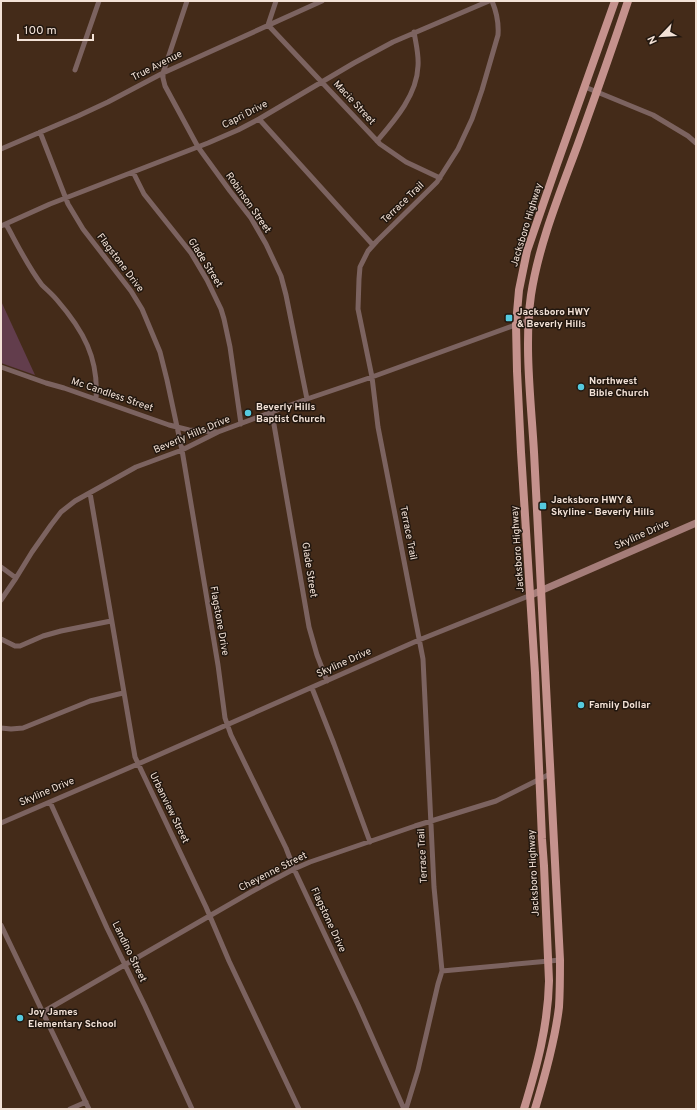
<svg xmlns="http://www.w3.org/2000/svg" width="697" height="1110" viewBox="0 0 697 1110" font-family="Overpass,sans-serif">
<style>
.green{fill:#623d4c}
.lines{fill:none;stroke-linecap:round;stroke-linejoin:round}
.street{stroke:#7c6360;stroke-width:5}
.secondary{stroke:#a57d79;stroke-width:7}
.primary{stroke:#c5928d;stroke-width:8}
.poi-dot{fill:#55cadf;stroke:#22170f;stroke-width:1.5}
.labels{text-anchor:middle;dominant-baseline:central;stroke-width:3;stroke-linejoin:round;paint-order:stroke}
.street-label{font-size:10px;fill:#f3e2d7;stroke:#22170f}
.poi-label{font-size:10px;font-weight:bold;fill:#f3e2d7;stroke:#22170f;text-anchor:start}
</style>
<rect width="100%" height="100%" fill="#442b19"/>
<path class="green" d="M1,301L35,375L1,363Z"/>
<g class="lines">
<path class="street" d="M187,1L163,73V78L165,86L198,147L230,191L251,218L266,244L281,276L286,295L307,399
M276,1L268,25L380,144L406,162L440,178
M75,70L99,1
M585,87L653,115L688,136L696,143
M259,119L373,245
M40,132L68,204L83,229L131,291L142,309L160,352L167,380L182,450L218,665L225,718L231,735L286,848L294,869L358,1005L404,1109
M377,141C395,120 417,95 418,66C419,55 416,44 414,32
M1,149L78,116L108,102L163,73L322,1
M133,172L144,194L191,253L207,280L221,309L224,319L230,347L241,424
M6,224C17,244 28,267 42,285C47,290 52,294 57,300C83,330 99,358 96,399
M1,226L50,204L208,143L238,130L259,119L354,63L393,42L489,1
M1,367L46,383L64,388L169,425L189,430L217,432
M272,413L309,627L317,655L327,681
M90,493L135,757L206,907L229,961L299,1109
M1,567L16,578
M1,600L16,578L32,552L51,525L61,512L75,501L136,467L182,450L218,432L307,399L372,377L529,320
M1,639L15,646H20L43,636L61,631L111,621
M312,688L334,744L370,842
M1,728L11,729L23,728L90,701L123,693
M50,802L107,928L145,1006L192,1109
M1,823L138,764L419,640L531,595
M1,925L89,1109
M442,971L560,960
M43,1012L251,892L294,869L310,862L415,826L496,801L550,774
M70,1109L86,1102
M406,1109L418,1070L438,984L442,971L434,887L423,659L399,535L378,427L372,377L358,309L359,279L360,267L368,251L377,241L437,182L458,149L472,119L482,90L498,35C499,22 497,13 492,1"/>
<path class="secondary" d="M531,595L696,523"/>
<path class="primary" d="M524,1109C537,1066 548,1026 549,981L544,866L542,839L535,673L521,452L517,371L516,324L519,290L527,251L556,167L615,1
M535,1109C545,1076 555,1041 559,1007C560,991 560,975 560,960L534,452C531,401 524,345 531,295C539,243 560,193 578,144C595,97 612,49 628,1"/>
</g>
<g class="poi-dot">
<rect x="505" y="314" width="8" height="8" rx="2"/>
<circle cx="581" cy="387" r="4"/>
<circle cx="248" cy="413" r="4"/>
<rect x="539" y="502" width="8" height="8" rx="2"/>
<circle cx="581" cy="705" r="4"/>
<circle cx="20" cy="1018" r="4"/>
</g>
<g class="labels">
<g class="street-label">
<text transform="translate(157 66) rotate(-27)">True Avenue</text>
<text transform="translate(354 103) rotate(47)">Macie Street</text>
<text transform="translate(245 115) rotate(-27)">Capri Drive</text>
<text transform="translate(248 203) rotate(55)">Robinson Street</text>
<text transform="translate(403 203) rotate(-44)">Terrace Trail</text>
<text transform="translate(527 225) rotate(-73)">Jacksboro Highway</text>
<text transform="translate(120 263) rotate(53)">Flagstone Drive</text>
<text transform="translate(205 263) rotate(58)">Glade Street</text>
<text transform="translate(112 395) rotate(19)">Mc Candless Street</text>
<text transform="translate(192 435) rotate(-23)">Beverly Hills Drive</text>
<text transform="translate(408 533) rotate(79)">Terrace Trail</text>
<text transform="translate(642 535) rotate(-24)">Skyline Drive</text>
<text transform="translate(518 549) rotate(-94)">Jacksboro Highway</text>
<text transform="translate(309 570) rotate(81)">Glade Street</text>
<text transform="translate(219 621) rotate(80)">Flagstone Drive</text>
<text transform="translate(344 663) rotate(-24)">Skyline Drive</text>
<text transform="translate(47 792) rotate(-23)">Skyline Drive</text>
<text transform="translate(169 808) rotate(64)">Urbanview Street</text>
<text transform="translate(423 856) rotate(-93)">Terrace Trail</text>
<text transform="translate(273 872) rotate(-27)">Cheyenne Street</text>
<text transform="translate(534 873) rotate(-93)">Jacksboro Highway</text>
<text transform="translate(328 920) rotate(65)">Flagstone Drive</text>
<text transform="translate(129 952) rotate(64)">Landino Street</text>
</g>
<g class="poi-label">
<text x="517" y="312">Jacksboro HWY<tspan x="517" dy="12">&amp; Beverly Hills</tspan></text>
<text x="589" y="381">Northwest<tspan x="589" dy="12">Bible Church</tspan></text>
<text x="256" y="407">Beverly Hills<tspan x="256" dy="12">Baptist Church</tspan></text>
<text x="551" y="500">Jacksboro HWY &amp;<tspan x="551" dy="12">Skyline - Beverly Hills</tspan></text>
<text x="589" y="705">Family Dollar</text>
<text x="28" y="1012">Joy James<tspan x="28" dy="12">Elementary School</tspan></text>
</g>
</g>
<rect width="697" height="1110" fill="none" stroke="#f3e2d7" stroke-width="4"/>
<g transform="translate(661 36) rotate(245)" stroke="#22170f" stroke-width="3" paint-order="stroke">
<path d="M0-3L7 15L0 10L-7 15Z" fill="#f3e2d7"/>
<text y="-6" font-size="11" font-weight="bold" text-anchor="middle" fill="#f3e2d7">N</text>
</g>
<path d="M18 34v6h75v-6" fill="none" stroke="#f3e2d7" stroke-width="2"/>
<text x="24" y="34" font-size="12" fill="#f3e2d7" stroke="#22170f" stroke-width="3" paint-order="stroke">100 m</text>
</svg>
